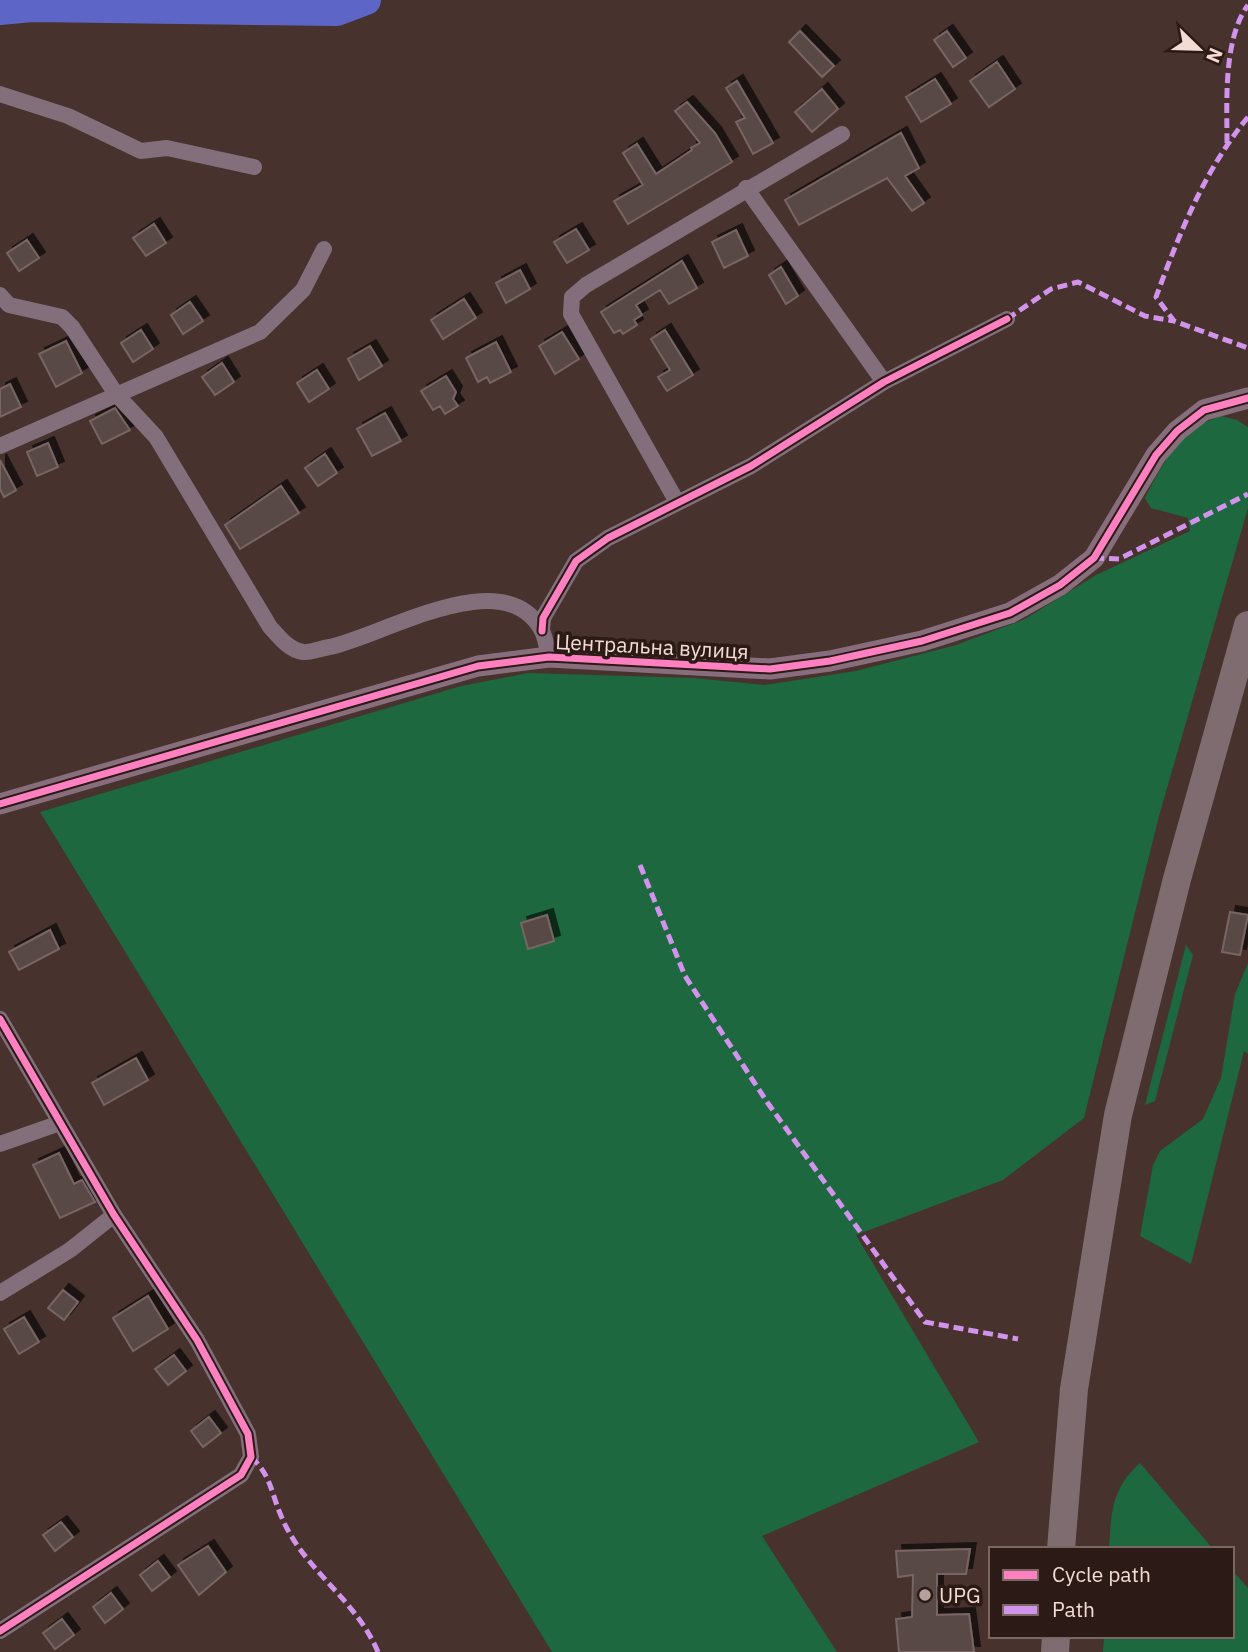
<svg xmlns="http://www.w3.org/2000/svg" width="1248" height="1652" viewBox="0 0 1248 1652" font-family="'IBM Plex Sans',sans-serif">
<style>
.green{fill:#1e6840}
.lines{fill:none;stroke-linecap:round;stroke-linejoin:round}
.river{stroke:#5d66c6;stroke-width:30}
.building{fill:#594846;stroke:#776563;stroke-width:2;filter:url(#shadow)}
.street{stroke:#836e7b;stroke-width:16}
.secondary{stroke:#886e7c;stroke-width:21}
.highway{stroke:#7e6c70;stroke-width:28}
.quiet{stroke:#d193ec;stroke-width:5;stroke-dasharray:10 5;stroke-linecap:butt}
.cycleway-casing{stroke:#2b1a15;stroke-width:11}
.cycleway{stroke:#ff80c0;stroke-width:7}
.poi-dot{fill:#b7a09a;stroke:#2b1a15;stroke-width:2.5}
.labels{text-anchor:middle;dominant-baseline:central;stroke-width:7;stroke-linejoin:round;paint-order:stroke}
.street-label{font-size:21px;fill:#f4dbd4;stroke:#2b1a15}
.poi-label{font-size:21px;fill:#f4dbd4;stroke:#2b1a15;text-anchor:start}
</style>
<defs>
<filter id="shadow"><feDropShadow dx="6" dy="-6" stdDeviation="0" flood-color="#0009"/></filter>
</defs>
<rect width="100%" height="100%" fill="#47322d"/>
<path class="green" d="M1221,416L1237,420L1248,427V508L1159,816L1084,1118L1003,1180L856,1235L979,1442L762,1536L837,1652H552L40,812L461,686L528,673L694,678L765,685L856,671L956,645L1025,619L1096,575L1190,531L1188,518L1151,508L1145,498C1162,463 1182,427 1221,416Z
M1186,945L1193,955L1155,1101L1145,1105Z
M1248,963V1054L1244,1051L1191,1264L1140,1236L1153,1165L1160,1151L1203,1119L1221,1078L1235,994Z
M1140,1463L1213,1549H1109C1111,1512 1112,1488 1140,1463Z
M1232,1570L1248,1588V1652H1103L1104,1636H1232Z"/>
<g class="lines">
<path class="river" d="M0,10L32,7L337,11L366,0"/>
</g>
<path class="building" d="M800,31L834,66L822,77L789,42Z
M947,31L966,58L953,67L934,40Z
M997,62L1015,89L989,107L970,81Z
M935,79L951,104L921,122L906,97Z
M737,81L773,143L753,154L736,122L745,118L726,88Z
M822,89L838,109L812,132L795,112Z
M687,102L715,133L732,162L628,224L614,201L643,185L623,153L637,144L656,174L692,150L691,148L700,143L675,111Z
M901,133L919,168L905,176L924,203L912,211L887,178L799,225L785,200Z
M154,224L166,243L146,256L133,238Z
M576,229L589,250L567,263L554,242Z
M736,230L748,256L724,268L712,242Z
M27,240L39,258L19,271L7,253Z
M682,261L697,288L669,304L660,290L636,305L642,315L634,320L637,325L623,334L620,330L614,333L601,312Z
M781,267L798,296L786,304L769,275Z
M520,270L530,289L506,303L496,283Z
M464,299L476,318L443,339L431,320Z
M190,302L203,321L183,334L171,315Z
M141,330L153,349L133,362L121,343Z
M665,330L693,375L667,391L658,377L670,370L651,339Z
M562,332L579,359L555,374L539,346Z
M66,341L82,373L56,387L39,354Z
M496,342L511,372L490,383L487,377L478,382L466,358Z
M370,346L382,366L359,380L348,359Z
M222,363L234,382L215,395L202,377Z
M317,370L329,389L309,402L297,383Z
M446,376L456,392L453,399L458,406L445,414L440,406L433,410L421,391Z
M10,384L21,407L0,417V389Z
M115,408L130,430L102,444L90,421Z
M385,413L401,441L372,456L357,429Z
M48,443L58,467L37,476L27,452Z
M325,454L337,473L318,486L305,468Z
M0,460L16,490L4,497L0,489Z
M281,486L299,513L240,549L225,525Z
M1230,912L1248,915L1240,955L1222,952Z
M547,915L554,941L528,949L521,923Z
M50,930L59,949L19,970L9,952Z
M136,1058L148,1080L104,1105L92,1083Z
M59,1153L74,1184L82,1180L95,1202L60,1218L33,1165Z
M63,1290L78,1302L64,1320L48,1308Z
M148,1296L168,1329L133,1351L113,1318Z
M24,1317L39,1342L19,1354L4,1329Z
M174,1355L186,1371L168,1385L155,1369Z
M209,1417L221,1433L203,1447L191,1431Z
M61,1522L73,1537L55,1551L43,1535Z
M208,1546L226,1572L199,1595L178,1565Z
M970,1549L966,1574H937V1615L969,1614L974,1652H899L896,1619L912,1617L913,1575L898,1577L896,1551Z
M158,1561L170,1577L152,1591L140,1575Z
M111,1593L123,1609L105,1623L93,1607Z
M62,1619L74,1635L55,1649L43,1633Z"/>
<g class="lines">
<path class="street" d="M0,94L68,116L141,151L167,148L254,167
M746,188L884,382
M0,295L9,305L62,317L72,327L116,394L156,437L270,627C279,637 289,650 303,652C311,653 322,648 330,647C383,636 505,560 542,631C546,639 547,649 549,657
M0,446L260,332L303,290L324,249
M677,502L571,314L572,297L586,285L842,134
M542,631L543,618L576,561L608,538L751,466L884,382L1007,319
M0,1019L114,1215L197,1340L248,1434L251,1457L241,1475L0,1631
M0,1144L60,1123
M0,1293L70,1250L114,1215"/>
<path class="secondary" d="M0,804L478,666L549,657L770,669L830,661L922,641L1010,613L1060,585L1094,558L1156,455L1177,431L1204,410L1248,398"/>
<path class="highway" d="M1061,1549L1074,1389L1118,1115L1177,879L1248,625
M1055,1652L1056,1636"/>
<path class="quiet" d="M1248,117C1204,171 1180,232 1156,297L1174,321L1248,348
M1227,143C1227,103 1223,39 1248,5
M1007,319L1051,289L1078,282L1145,316L1174,321
M1094,558L1119,559L1248,494
M640,865L685,976L767,1102L925,1322L1018,1339
M251,1457C272,1476 271,1494 282,1518C304,1570 355,1598 378,1652"/>
<defs>
<path id="cycleway" d="M542,631L543,618L576,561L608,538L751,466L884,382L1007,319
M0,804L478,666L549,657L770,669L830,661L922,641L1010,613L1060,585L1094,558L1156,455L1177,431L1204,410L1248,398
M0,1019L114,1215L197,1340L248,1434L251,1457L241,1475L0,1631"/>
</defs>
<use href="#cycleway" class="cycleway-casing"/>
<use href="#cycleway" class="cycleway"/>
</g>
<circle class="poi-dot" cx="925" cy="1595" r="7"/>
<g class="labels">
<g class="street-label">
<text transform="translate(652 646) rotate(3)">Центральна вулиця</text>
</g>
<g class="poi-label">
<text x="939" y="1595">UPG</text>
</g>
</g>
<rect x="989" y="1547" width="245" height="91" fill="#2b1a15" stroke="#7b6761" stroke-width="2"/>
<rect x="1003" y="1570" width="35" height="10" fill="#ff80c0" stroke="#7b6761" stroke-width="2"/>
<text x="1052" y="1582" font-size="21" fill="#f4dbd4">Cycle path</text>
<rect x="1003" y="1605" width="35" height="10" fill="#d193ec" stroke="#7b6761" stroke-width="2"/>
<text x="1052" y="1617" font-size="21" fill="#f4dbd4">Path</text>
<g transform="translate(1199 49) rotate(113)" stroke="#2b1a15" stroke-width="5" paint-order="stroke">
<path d="M0-5L12 26L0 18L-12 26Z" fill="#f4dbd4"/>
<text y="-10" font-size="19" font-weight="bold" text-anchor="middle" fill="#f4dbd4">N</text>
</g>
</svg>
